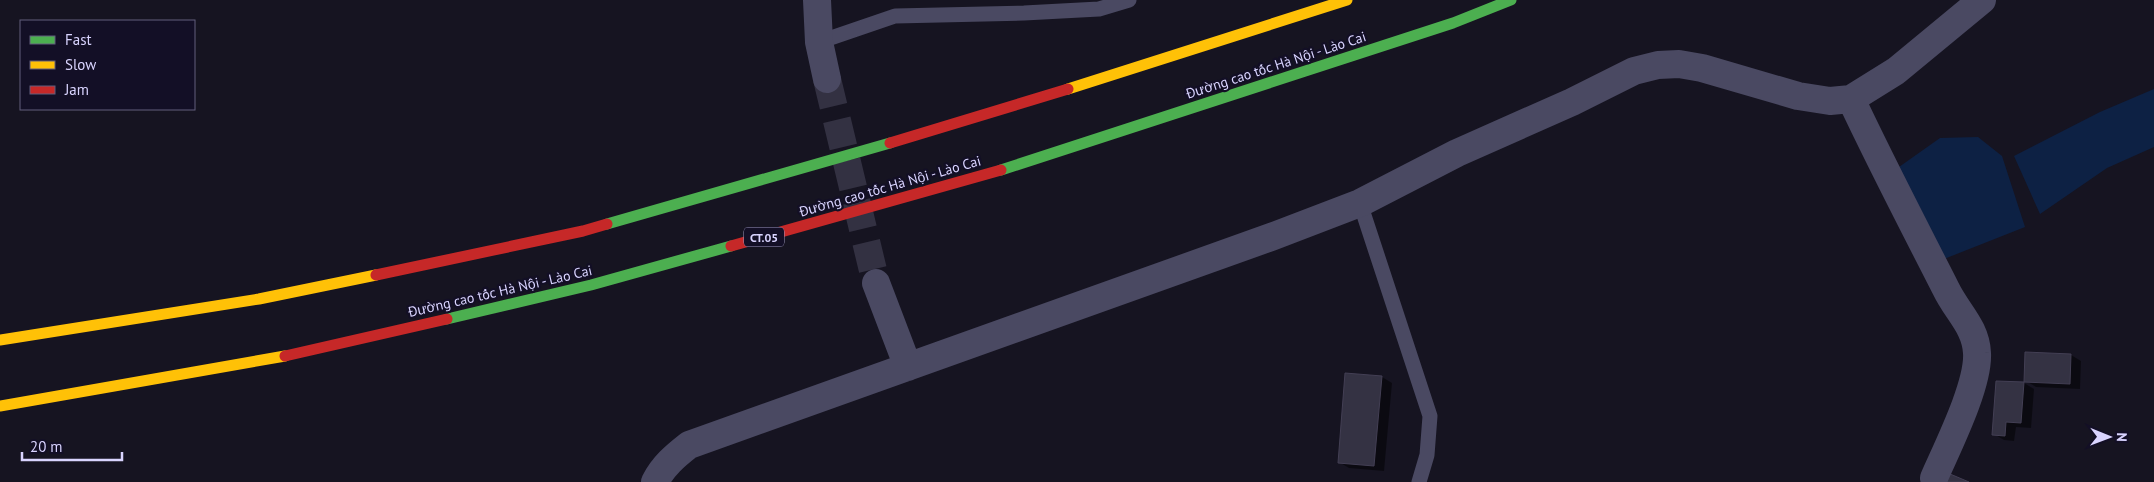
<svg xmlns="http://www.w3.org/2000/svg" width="2154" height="482" viewBox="0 0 2154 482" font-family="'PT Sans',sans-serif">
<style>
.water{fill:#0d2144}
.shadow{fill:#0007}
.building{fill:#343243;stroke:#433f54}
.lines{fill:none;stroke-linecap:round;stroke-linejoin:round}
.street-tunnel{stroke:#333142;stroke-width:28;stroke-dasharray:28 14;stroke-linecap:butt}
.lane{stroke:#4a4962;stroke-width:15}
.street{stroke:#4a4962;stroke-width:28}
.fast{stroke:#4caf50;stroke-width:11}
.slow{stroke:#ffc107;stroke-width:11}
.jam{stroke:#c62828;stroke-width:11}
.labels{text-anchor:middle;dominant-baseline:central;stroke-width:4.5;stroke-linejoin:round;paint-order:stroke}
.shield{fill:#130f26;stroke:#9e99be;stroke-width:1}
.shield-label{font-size:12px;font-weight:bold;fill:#d9d4ff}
.street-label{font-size:14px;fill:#d9d4ff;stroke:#130f26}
</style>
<rect width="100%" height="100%" fill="#161421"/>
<path class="water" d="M2154,89V147L2107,168L2040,214L2014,156L2100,112Z
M1978,137L2002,156L2025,227L1944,259L1899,167L1940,138Z"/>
<path class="shadow" d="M2071,355L2081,361L2080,389L2036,387L2026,381Z
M1347,374L1382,377L1392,383L1384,471L1349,468L1339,462Z
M1997,383H2024L2034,389L2031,428L2016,427L2014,441L2004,440L1994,434Z"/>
<path class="building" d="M2025,352L2071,354L2070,384L2024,382Z
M1345,373L1382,376L1374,466L1338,463Z
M1996,381L2024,382L2021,423L2006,422L2005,436L1992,435Z
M1943,471L1969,482H1938Z"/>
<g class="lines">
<path class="street-tunnel" d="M827,79L876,283"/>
<path class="lane" d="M819,42L895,16L1024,13L1099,9L1129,0
M1360,203L1430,416L1427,455L1419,482"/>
<path class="street" d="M817,0L819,42L827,79
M1851,99C1881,163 1914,226 1946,289C1957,312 1976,327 1977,353C1979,385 1947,448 1934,478
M876,283L908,367
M655,482C663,466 675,456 689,445L1271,237L1360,203L1457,153L1572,102L1634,71L1658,65L1679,64L1702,68L1798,96L1830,101L1851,99L1896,71L1982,0"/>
<path class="fast" d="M1001,170L1453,23L1511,0
M607,224L890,143
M447,319L591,285L731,246"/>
<path class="slow" d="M1068,89L1347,0
M0,340L259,299L376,275
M0,406L285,356"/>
<path class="jam" d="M890,143L1068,89
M731,246L1001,170
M376,275L583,231L607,224
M285,356L447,319"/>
</g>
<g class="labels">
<rect class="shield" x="744" y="227.5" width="40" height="19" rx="4"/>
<g class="shield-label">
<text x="764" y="237">CT.05</text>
</g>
<g class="street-label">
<text transform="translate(1276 65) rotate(-18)">Đường cao tốc Hà Nội - Lào Cai</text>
<text transform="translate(890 186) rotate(-16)">Đường cao tốc Hà Nội - Lào Cai</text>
<text transform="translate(500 291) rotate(-13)">Đường cao tốc Hà Nội - Lào Cai</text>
</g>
</g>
<rect x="20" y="20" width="175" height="90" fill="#130f26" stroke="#625e7d"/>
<rect x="30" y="36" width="25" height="8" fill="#4caf50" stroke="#625e7d"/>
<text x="65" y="45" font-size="15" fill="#d9d4ff">Fast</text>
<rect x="30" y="61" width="25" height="8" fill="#ffc107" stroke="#625e7d"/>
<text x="65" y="70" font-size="15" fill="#d9d4ff">Slow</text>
<rect x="30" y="86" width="25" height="8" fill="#c62828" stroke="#625e7d"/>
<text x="65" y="95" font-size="15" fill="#d9d4ff">Jam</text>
<g transform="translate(2109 437) rotate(91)" stroke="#130f26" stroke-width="4" paint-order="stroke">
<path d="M0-4L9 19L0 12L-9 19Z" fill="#d9d4ff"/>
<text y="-8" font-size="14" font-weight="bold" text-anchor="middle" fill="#d9d4ff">N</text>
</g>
<path d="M22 452v8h100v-8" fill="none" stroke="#d9d4ff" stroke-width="2.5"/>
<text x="30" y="452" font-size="15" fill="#d9d4ff" stroke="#130f26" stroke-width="4" paint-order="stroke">20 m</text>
</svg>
